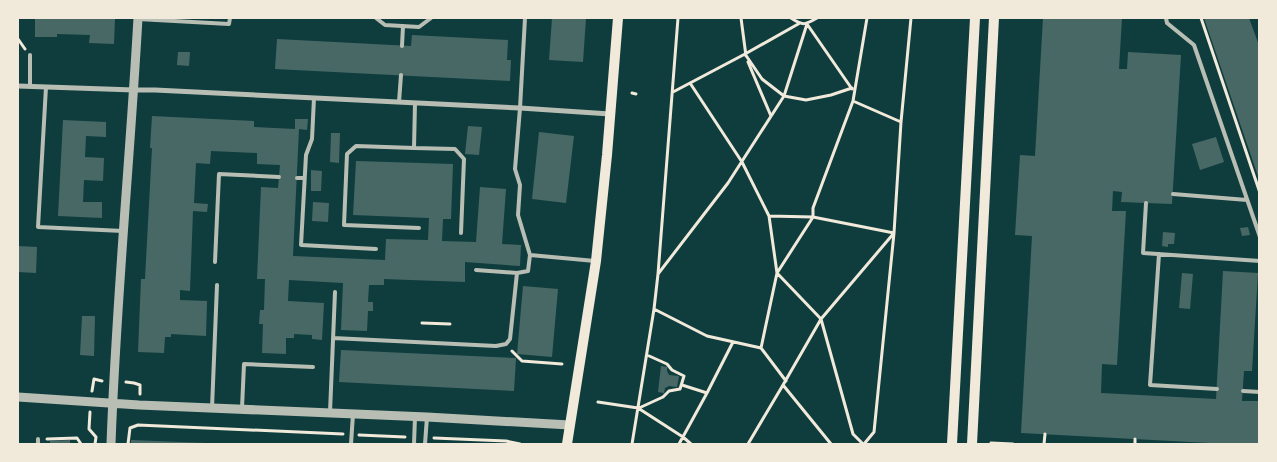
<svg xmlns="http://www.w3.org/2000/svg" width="1277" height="462" viewBox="0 0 1277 462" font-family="Manrope,sans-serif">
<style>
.building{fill:#486865}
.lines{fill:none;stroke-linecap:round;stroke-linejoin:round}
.path{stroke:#f1e9da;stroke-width:3}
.service{stroke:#b8beb3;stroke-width:4}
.minor{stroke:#b8beb3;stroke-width:5}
.tertiary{stroke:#b8beb3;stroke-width:9}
.secondary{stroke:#f1e9da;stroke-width:10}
</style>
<rect width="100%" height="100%" fill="#0f3d3e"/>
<path class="building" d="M35,18H115L114,44L89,43L90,35L57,34V37H35Z
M552,18H586L583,62L549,60Z
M1043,18H1122L1119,69H1127L1128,52L1181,55L1172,204L1121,202L1122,192L1113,191L1112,211H1126L1117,365L1102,364L1101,393L1216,399L1223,271L1258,273L1252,371H1244L1242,401H1260V444H1228L1021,433L1032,236L1015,235L1020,155L1035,156Z
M1204,18H1249L1260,48V182Z
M412,35L508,40L507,60H511L510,81L275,69L277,39L411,46Z
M178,52H190L189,66L177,65Z
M152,116L254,121V127L295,129V119H308L307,130L299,129L293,256L385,260L386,239L428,240L429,218L353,215L356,161L453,164L451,219H443L442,241L476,242L480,187L506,189L502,244L521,245L520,266L465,262V282L384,279V285H369L368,302H373V311H368L367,331L341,330L343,283L289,280L288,301L324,303L322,340L312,339V335L294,334V338H286V354L262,353L263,324H259L260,310H264L265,279H257L261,187L278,188L280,165L257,164V153L211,151L210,164L196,163L194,203L208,204L207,212L193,211L190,291L180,290V300L207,301L206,336L171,334V337H165L164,353L138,352L141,279H145L152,148H150Z
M63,120L106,122V137L86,136L85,157L104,158L103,181L84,180L83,202H102V218L58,216Z
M468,126L482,127L479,155L465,154Z
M539,132L574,136L566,203L532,199Z
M331,133H340L339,163L330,162Z
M1216,137L1224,162L1200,170L1192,144Z
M311,170L322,171L321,191H311Z
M313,202L329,203L328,222L312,221Z
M1248,227L1250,235L1242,236L1240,228Z
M1163,232L1175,233L1174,244H1168V247L1162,246Z
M18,246L37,247L36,273L18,272Z
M1182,273L1193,274L1190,309L1179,308Z
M523,286L558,289L552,357L517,354Z
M82,316H95L94,356L80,355Z
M341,350L516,358L514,391L339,382Z
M661,366L667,367V371L669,375L679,376L677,387L669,386L665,388L664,393L658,392Z
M70,440V444H50V441Z
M131,440L206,443V444H131Z"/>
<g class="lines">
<path class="path" d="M741,18L746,56
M791,18C803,26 805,25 817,18
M1201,18L1260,193
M807,24L852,89
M18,39L25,49
M745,54L762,79L784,96L806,100L831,95L852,88
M748,62L771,116
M690,83L742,162L769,216L777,273L761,348
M673,92L745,54L800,23
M632,93L636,94
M853,101L901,122
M769,216L813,217L894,233L821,319L783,385
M658,274L728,183L784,96L807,24
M654,309L707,336L761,348L786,381
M422,323L450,324
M512,351L522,361L562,364
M126,382L134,383L140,385V394
M682,385L707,393
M92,391L94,379L102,381
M598,402L638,408L683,437L691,444
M639,408L663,397L669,391L680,389L684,376L672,370L667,364L647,355
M90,412L89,429L96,437L95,444
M359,435L405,437
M434,438L506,441L520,444
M47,439L77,438L81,444
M991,443L1013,444
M128,444L130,428L138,425L343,434
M632,444L654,309L658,274L678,18
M679,444L707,393L733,342
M748,444L783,385L831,444
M863,444L853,434L821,319L777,273L813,217V208L853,101L867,18
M864,444L874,432L894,233L901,122L911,18
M1044,444L1045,434
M1135,444V439"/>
<path class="service" d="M376,18L385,25L419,27L431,18
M1166,18L1167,23L1194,45L1260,237
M138,19L229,24L230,18
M402,46L403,26
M30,86V55
M46,87L38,227L123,231
M314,98L312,139L306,155L301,245L376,249
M399,102L401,75
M415,103L414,148L455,149L464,159L461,233
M414,148L356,146L347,154L344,225L419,228
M297,178H304
M1173,194L1247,200
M1146,203L1143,253L1260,261
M1159,254L1150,385L1217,389
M530,255L595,261
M215,262L219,174L279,177
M476,270L517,273
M333,338L496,346L506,344L510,339L517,273L528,271L530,255L518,215L520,185L515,169L520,108L525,18
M1243,391L1260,392
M212,408L217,285
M242,408L244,364L313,367
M330,412L335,292
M38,439V444
M351,444L353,414
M414,444L415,417
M425,444L427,417"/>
<path class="minor" d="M18,86L134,90H155L520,108L610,114"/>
<path class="tertiary" d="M18,397L139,405L427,417L570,425
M111,444C116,302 130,160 138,18"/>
<path class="secondary" d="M567,444L596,261L607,155L618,18
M952,444L975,18
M972,444L994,18"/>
</g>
<rect width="1277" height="462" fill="none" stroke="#f1e9da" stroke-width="38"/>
</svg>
